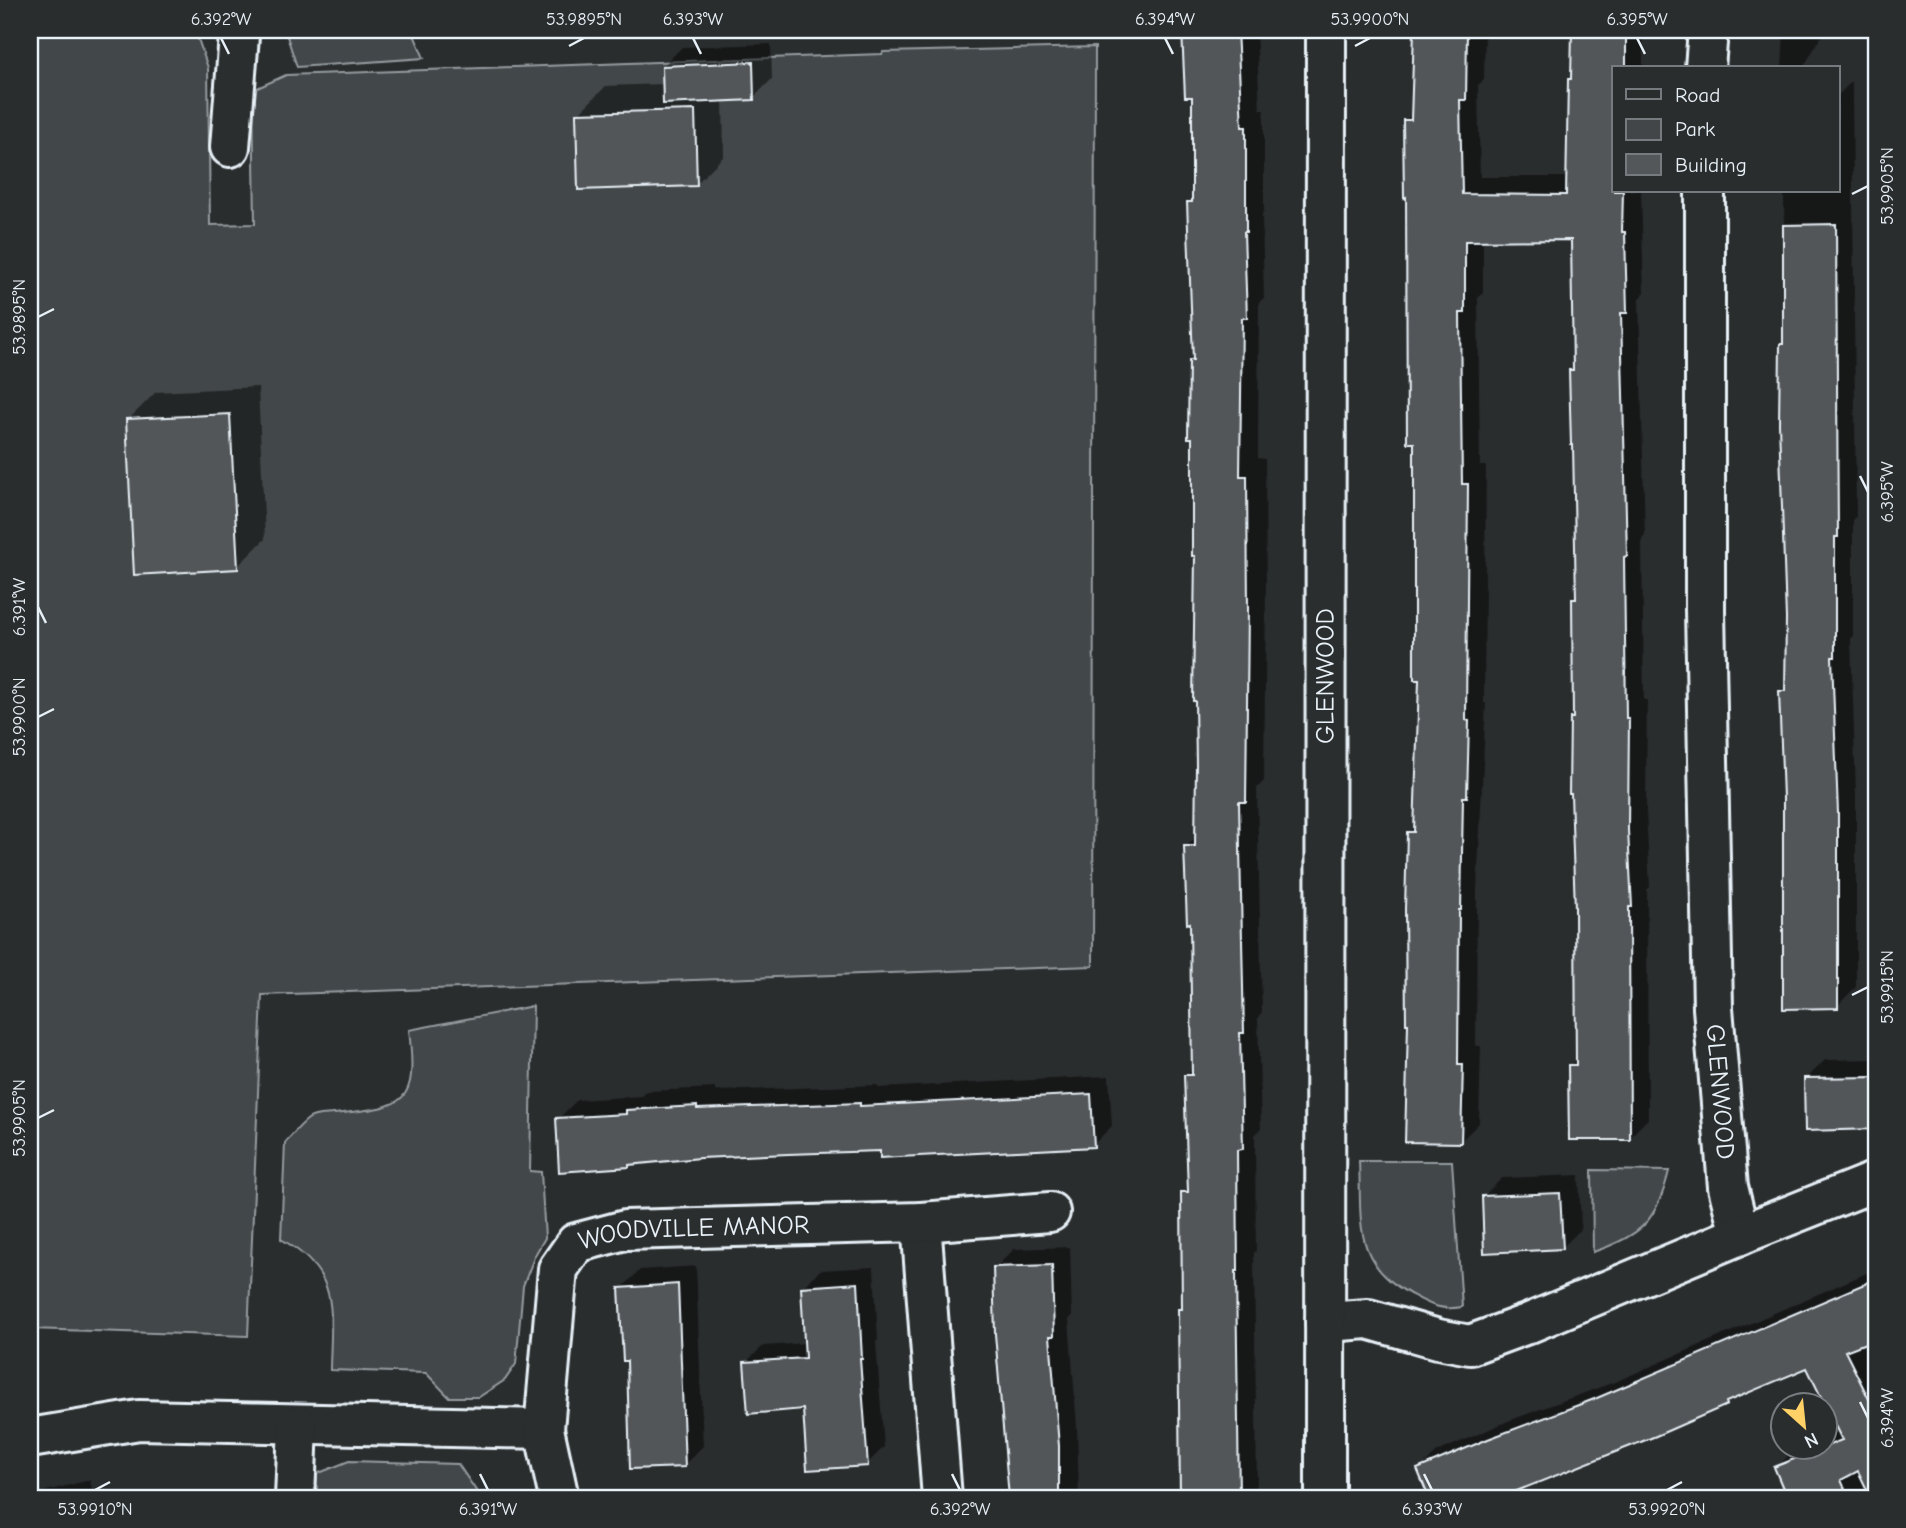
<svg xmlns="http://www.w3.org/2000/svg" width="1906" height="1528" viewBox="0 0 1906 1528" font-family="'Comic Neue',sans-serif">
<style>
.green{fill:#424648;stroke:#959ca0;stroke-width:2}
.shadow{fill:#0007}
.building{fill:#535759;stroke:#e8f1f8;stroke-width:2}
.lines{fill:none;stroke-linecap:round;stroke-linejoin:round}
.minor-casing{stroke:#e8f1f8;stroke-width:44}
.minor{stroke:#2a2d2e;stroke-width:38}
.ticks{fill:none;stroke:#e8f1f8;stroke-width:2.5}
.labels{text-anchor:middle;dominant-baseline:central;stroke-width:5;stroke-linejoin:round;paint-order:stroke}
.street-label{font-size:26px;fill:#e8f1f8;stroke:#2a2d2e}
.neatline{fill:none;stroke:#e8f1f8;stroke-width:2.5}
.ticks-label{font-size:18px;text-anchor:middle;fill:#e8f1f8}
</style>
<rect width="100%" height="100%" fill="#2a2d2e"/>
<filter id="ink" filterUnits="userSpaceOnUse"><feTurbulence type="fractalNoise" baseFrequency=".0143" numOctaves="2"/><feDisplacementMap in="SourceGraphic" scale="14" xChannelSelector="R" yChannelSelector="G"/><feConvolveMatrix kernelMatrix="1 2 1 2 8 2 1 2 1" color-interpolation-filters="sRGB"/></filter>
<g filter="url(#ink)">
<path class="green" d="M30,30H195L208,68L210,225L255,224L253,90L286,75L882,54L883,52L1095,47L1093,966L262,995L248,1336L30,1329Z
M285,30H412L424,58L297,67Z
M533,1006L530,1171L541,1172L545,1238L535,1255L523,1286L516,1364L505,1380L479,1397H449L426,1373L330,1370C331,1309 341,1274 281,1239L285,1143C292,1135 300,1125 308,1119C314,1114 326,1115 334,1114C405,1106 418,1107 409,1030Z
M1359,1161H1452L1462,1307C1440,1311 1430,1305 1410,1294C1351,1262 1362,1219 1359,1161Z
M1592,1170L1669,1171C1657,1221 1641,1236 1593,1252Z
M349,1461L458,1464L481,1498H311L314,1475Z"/>
<path class="shadow" d="M1184,30H1256L1260,109H1264V211L1262,214L1264,298L1259,302L1258,458L1265,459L1266,589L1264,781L1257,788L1262,1012L1258,1017L1261,1129L1255,1135L1256,1251L1254,1253L1257,1485L1251,1490V1498H1182L1180,1310L1184,1306L1183,1193L1190,1186L1186,1076L1193,1069L1191,922L1186,847L1197,836V554L1191,361L1195,357L1189,203L1194,198V95H1187Z
M1416,30H1485L1484,80L1478,85L1480,177H1568L1573,30H1643V68H1614V191H1641L1644,293L1639,299L1645,536L1642,539L1644,700H1647L1646,810L1650,887L1647,890L1648,1119L1629,1138L1570,1066L1577,1059V909L1572,719L1575,715L1574,600L1578,595L1571,370L1575,366L1573,238L1483,239V293L1478,298L1480,466H1486L1484,703H1486L1477,892L1476,1046H1481L1479,1123L1460,1142L1408,833L1416,825L1421,679L1405,121L1413,113Z
M1784,30H1825L1803,68H1782Z
M771,44L772,79L753,98L723,100L724,156L696,184L578,114L606,86L664,84L663,66L682,47Z
M1852,81L1856,517L1853,519V636L1851,639L1856,793V987L1837,1006L1785,798L1781,692L1787,686L1781,345L1785,342L1784,191H1838V95Z
M258,387L265,539L237,567L128,420L156,392Z
M1876,1059V1128L1807,1129L1806,1079L1825,1060Z
M1109,1076L1112,1126L1093,1145L881,1149L700,1157L631,1163L628,1166L558,1119L577,1100L642,1096L647,1091L715,1088V1091L878,1085V1088Z
M1579,1175L1581,1229L1562,1248L1483,1197L1502,1178Z
M1070,1247L1072,1316L1069,1319L1077,1426L1079,1498H1007L1006,1478L1009,1475L995,1268L1014,1249Z
M696,1266L703,1446L684,1465L629,1359L621,1289L640,1270Z
M874,1267L878,1340L876,1342L884,1447L867,1464L804,1407L745,1363L763,1346L806,1343L803,1287L820,1270Z
M1876,1269V1337L1867,1341L1876,1359V1460L1861,1468L1873,1496L1871,1498H1789L1776,1468L1794,1450L1800,1448H1826V1437L1840,1431L1808,1366L1732,1398L1726,1403L1655,1434L1501,1498H1431L1419,1470L1437,1452L1508,1421L1617,1381Z
M90,1480L94,1498H30V1495Z"/>
<path class="building" d="M1182,30H1237L1242,127H1246V232H1244L1247,318H1242L1240,476H1247L1248,609L1246,802H1239L1244,1033H1240L1243,1149L1237,1150L1238,1271H1236L1239,1498H1180L1178,1309H1182L1181,1192H1188L1184,1075H1192L1190,923L1187,924L1184,846H1195L1196,765L1195,701H1193L1195,556H1192V438H1188L1189,360H1193L1187,202H1192V97H1185Z
M1414,30H1467L1466,100H1460L1462,194L1566,195L1568,79H1571L1572,30H1626V68H1614V191H1623L1622,232H1625L1627,313H1621L1627,556L1624,557L1626,718H1629L1628,830L1632,907H1629L1630,1140H1569L1568,1065H1576L1575,909L1571,794H1569L1570,718H1573L1572,599H1576L1573,445H1571L1570,407L1569,370H1573L1571,240L1465,241V313H1460L1462,484H1468L1466,720L1469,721L1467,797H1463L1461,910H1459L1458,1064H1463L1461,1143L1405,1142L1408,1024H1406L1405,909L1407,832H1414L1419,680H1414V443H1407L1406,197L1404,198L1403,120H1411Z
M753,62L754,100L663,104L662,66Z
M695,110L697,186L578,190L576,113Z
M1836,224L1838,537H1835V657H1832L1838,813V1008L1783,1009V798L1779,691H1785L1786,618L1779,424L1780,344H1783V225Z
M230,414L238,569L134,575L126,419Z
M1876,1077V1129L1805,1131L1804,1078Z
M1091,1094L1094,1147L880,1158V1151L788,1154L700,1158L629,1165V1167L559,1172L556,1118L626,1114V1110L697,1106V1109L860,1103V1106Z
M1560,1193L1563,1249L1484,1253L1482,1196Z
M1052,1265L1054,1336H1050L1059,1446V1498H1009L995,1334L993,1267Z
M1876,1279V1339L1845,1351L1876,1413V1498H1871L1858,1471L1841,1480L1849,1498H1787L1774,1467L1842,1440L1807,1368L1726,1402L1727,1405L1656,1436L1499,1498H1429L1417,1469L1488,1439L1597,1398Z
M858,1283L862,1359H860L868,1466L807,1470L803,1409L748,1414L744,1362L805,1358L801,1287Z
M678,1284L685,1467L630,1469L627,1361H623L619,1288Z"/>
<g class="lines">
<defs>
<g id="minor">
<path d="M1705,68L1708,30"/>
<path d="M230,147L239,36L237,30"/>
<path id="s1" d="M1705,191V610L1713,1008L1728,1187L1740,1235"/>
<path d="M921,1222L942,1498"/>
<path d="M1325,1322L1368,1319L1438,1339L1470,1345L1527,1324L1740,1235L1876,1181"/>
<path d="M30,1438L139,1420L544,1429"/>
<path d="M295,1498L298,1425"/>
<path id="s2" d="M559,1498L544,1429L558,1269L576,1243L625,1230L921,1222L1050,1212"/>
<path id="s3" d="M1325,1498L1326,30"/>
</g>
</defs>
<use href="#minor" class="minor-casing"/>
<use href="#minor" class="minor"/>
</g>
</g>
<path class="ticks" d="M221,38L229,54M693,38L701,54M1165,38L1173,54M1637,38L1645,54M569,46L584,38M1355,46L1370,38M1852,194L1868,186M38,317L54,309M1860,476L1868,492M38,607L46,623M38,717L54,709M1852,995L1868,987M38,1118L54,1110M1860,1402L1868,1418M480,1474L488,1490M952,1474L960,1490M1424,1474L1432,1490M95,1490L110,1482M1667,1490L1682,1482"/>
<g class="labels">
<g class="street-label">
<text stroke="none"><textPath href="#s3" startOffset="822">GLENWOOD</textPath></text>
<text stroke="none"><textPath href="#s1" startOffset="901">GLENWOOD</textPath></text>
<text stroke="none"><textPath href="#s2" startOffset="382">WOODVILLE MANOR</textPath></text>
</g>
</g>
<rect width="1906" height="1528" fill="none" stroke="#2a2d2e" stroke-width="77"/>
<rect x="1612" y="66" width="228" height="126" fill="#2a2d2e" stroke="#767b7f" stroke-width="2"/>
<rect x="1626" y="89" width="35" height="10" fill="#2a2d2e" stroke="#767b7f" stroke-width="2"/>
<text x="1675" y="102" font-size="21" fill="#e8f1f8">Road</text>
<rect x="1626" y="119" width="35" height="21" fill="#424648" stroke="#767b7f" stroke-width="2"/>
<text x="1675" y="136" font-size="21" fill="#e8f1f8">Park</text>
<rect x="1626" y="154" width="35" height="21" fill="#535759" stroke="#767b7f" stroke-width="2"/>
<text x="1675" y="172" font-size="21" fill="#e8f1f8">Building</text>
<g transform="translate(1804 1426) rotate(153)"><circle r="33" fill="#2a2d2e" stroke="#767b7f" stroke-width="2"/>
<path d="M0-5L12 26L0 18L-12 26Z" fill="#ffd166"/>
<text y="-10" font-size="19" font-weight="bold" text-anchor="middle" fill="#e8f1f8">N</text>
</g>
<rect x="38" y="38" width="1830" height="1452" class="neatline"/>
<g class="ticks-label">
<text x="221" y="25">6.392°W</text>
<text x="584" y="25">53.9895°N</text>
<text x="693" y="25">6.393°W</text>
<text x="1165" y="25">6.394°W</text>
<text x="1370" y="25">53.9900°N</text>
<text x="1637" y="25">6.395°W</text>
<text transform="translate(1887 186) rotate(-90)" y="6">53.9905°N</text>
<text transform="translate(19 317) rotate(-90)" y="6">53.9895°N</text>
<text transform="translate(1887 492) rotate(-90)" y="6">6.395°W</text>
<text transform="translate(19 607) rotate(-90)" y="6">6.391°W</text>
<text transform="translate(19 717) rotate(-90)" y="6">53.9900°N</text>
<text transform="translate(1887 987) rotate(-90)" y="6">53.9915°N</text>
<text transform="translate(19 1118) rotate(-90)" y="6">53.9905°N</text>
<text transform="translate(1887 1418) rotate(-90)" y="6">6.394°W</text>
<text x="95" y="1515">53.9910°N</text>
<text x="488" y="1515">6.391°W</text>
<text x="960" y="1515">6.392°W</text>
<text x="1432" y="1515">6.393°W</text>
<text x="1667" y="1515">53.9920°N</text>
</g>
</svg>
